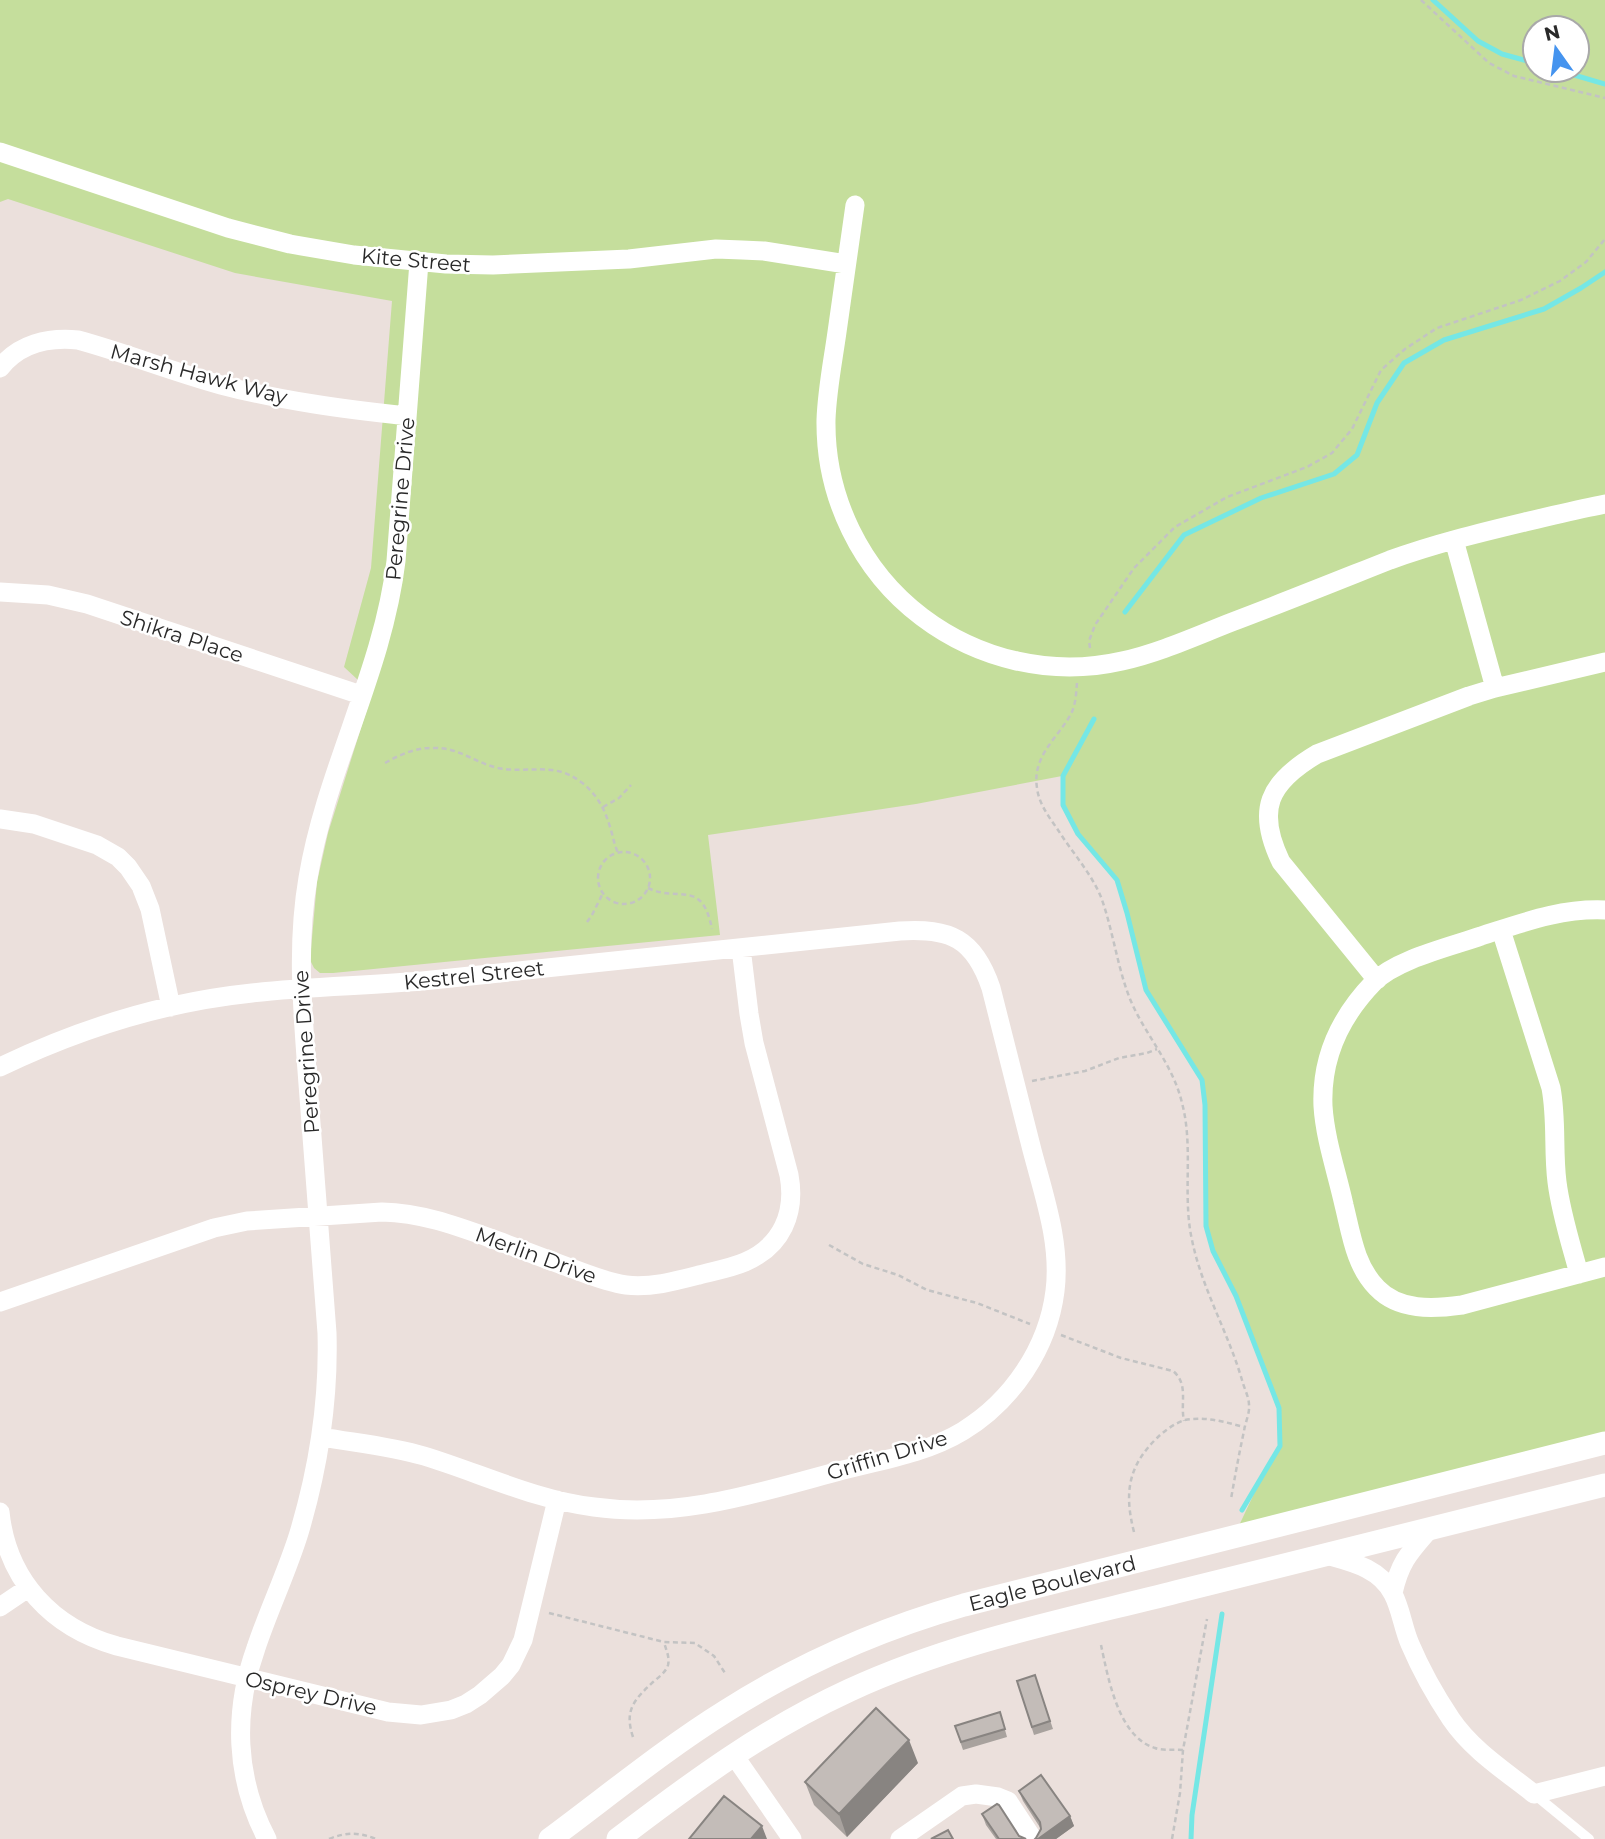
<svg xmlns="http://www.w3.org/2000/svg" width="1605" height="1839" viewBox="0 0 1605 1839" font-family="Montserrat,sans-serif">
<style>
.green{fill:#c5de9c;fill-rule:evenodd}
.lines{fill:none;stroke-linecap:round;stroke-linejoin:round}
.stream{stroke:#75e7e5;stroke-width:5}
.path{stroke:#c3c3c3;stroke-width:2.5;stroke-dasharray:5 3.5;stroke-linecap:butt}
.service{stroke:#fff;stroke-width:10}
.minor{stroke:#fff;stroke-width:19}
.tertiary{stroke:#fff;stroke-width:23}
.wall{fill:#a8a29e}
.shaded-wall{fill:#888481}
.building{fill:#c3bcb8;stroke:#888481;stroke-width:2}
.labels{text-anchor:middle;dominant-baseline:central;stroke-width:5;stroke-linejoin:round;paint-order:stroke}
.street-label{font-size:21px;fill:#292929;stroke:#fff}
</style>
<rect width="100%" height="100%" fill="#ebe0dc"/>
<path class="green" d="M0,0H1605V1442L1235,1534L1268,1464L1280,1446L1279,1408L1236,1296L1213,1251L1206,1226L1205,1105L1202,1080L1146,990L1127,913L1117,880L1078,834L1063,805L1062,776L916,804L708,835L720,935L333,973H320L314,968L310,960L317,882L328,833L372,693L344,667L371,568L392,301L235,273L8,199L0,202ZM1535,28H1577V70H1535Z"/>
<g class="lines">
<path class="stream" d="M1433,0L1478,41L1502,54L1535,63
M1557,70L1605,84
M1125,612L1184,535L1261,498L1334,474L1357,455L1377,403L1404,363L1444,340L1544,309L1581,288L1605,272
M1094,719L1063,776V805L1078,834L1117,880L1127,913L1146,990L1202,1080L1205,1105L1206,1226L1213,1251L1236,1296L1279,1408L1280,1446L1242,1510
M1191,1839L1192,1815L1222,1614"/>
<path class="path" d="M1421,0L1489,63L1514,76L1605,98
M1090,648L1089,641L1095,625L1134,568L1175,527L1227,497L1307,467L1332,453L1352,429L1381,370L1405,349L1437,328L1521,300L1560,281L1586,262L1605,239
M1077,683C1076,693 1076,704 1071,714C1057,739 1032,756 1037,788C1039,804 1049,817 1058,830C1072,852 1091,873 1101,897C1113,930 1117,966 1130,999C1145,1035 1173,1064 1182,1103C1194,1148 1182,1195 1192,1240C1202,1289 1228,1332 1242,1380C1244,1388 1249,1397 1249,1405C1250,1413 1245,1423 1244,1431C1239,1454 1235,1476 1231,1499
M385,763C401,754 417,747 436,748C459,748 476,763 498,768C528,774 554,761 581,782C596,793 605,809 610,827C613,836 614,844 618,853
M603,807L619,798L631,785
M598 878a26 26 0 1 1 52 0a26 26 0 1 1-52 0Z
M648,888C679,903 702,878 712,929
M587,922L592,915L603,893
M1032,1081L1085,1071L1119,1058L1147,1053L1157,1049
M829,1245L863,1264L898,1275L927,1290L977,1303L1030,1324
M1061,1335L1121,1358L1173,1371C1189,1384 1180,1403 1184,1421
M1134,1532C1124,1493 1128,1466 1157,1438C1164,1431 1175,1423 1185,1420C1205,1416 1225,1422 1244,1427
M549,1613L664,1642L695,1643L714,1656L725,1673
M1101,1645C1108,1677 1118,1737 1155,1748C1163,1751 1175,1749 1183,1750
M633,1737C624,1710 634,1700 653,1682C659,1677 666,1672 668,1665C670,1657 666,1650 664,1642
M329,1839C346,1832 359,1832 376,1839
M1172,1839L1180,1793L1183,1750L1207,1619"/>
<path class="service" d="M1534,1794L1589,1839"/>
<path class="minor" d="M0,152L228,228L290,244L354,255L446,264L493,265L629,259L716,249L742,250L764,251L846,264
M855,205C849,247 843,290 837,332C833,361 827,390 826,420C825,497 861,571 922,617C979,660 1052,677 1122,661C1159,653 1196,636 1232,622C1285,602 1337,581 1390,560C1434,544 1479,533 1525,522C1552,516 1578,509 1605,504
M0,368C19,344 48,337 78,340C126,353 173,372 221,385C282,401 344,409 407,416
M1454,540L1495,688
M0,592L48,595L87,604L361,695
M0,819L34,824L97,845L118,857L128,867L141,886L150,909L171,1007
M1605,910C1561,908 1522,923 1481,936C1450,947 1397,959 1374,982C1341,1016 1321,1058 1323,1106C1325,1139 1337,1173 1344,1205C1351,1233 1355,1266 1377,1288C1399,1311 1433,1309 1462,1305L1605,1267
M1501,930L1551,1088C1557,1120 1553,1151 1557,1182C1561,1214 1571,1244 1579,1274
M1377,980L1281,862C1256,810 1268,783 1317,754L1469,696L1495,688L1605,662
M0,1067C79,1029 165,1002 252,993C312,986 372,986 432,980C588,964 744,948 900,931C950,928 974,938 991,988C1005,1042 1018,1096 1032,1150C1044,1196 1061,1243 1055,1291C1048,1348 1012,1401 963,1431C927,1453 883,1460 843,1470C761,1492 680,1519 594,1507C535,1500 480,1473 424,1456C390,1446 356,1443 322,1437
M0,1302L214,1228L247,1221L382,1212C421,1213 454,1225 490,1238C515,1247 540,1257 565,1266C585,1273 605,1282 626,1285C650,1288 676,1281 699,1275C714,1271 731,1268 745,1262C782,1246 796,1213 789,1175L754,1043L749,1014L741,948
M0,1512C7,1580 52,1628 117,1646L388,1712L421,1715L451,1710L466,1704L480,1695L502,1676L511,1665L523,1640L557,1500
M1326,1555C1351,1562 1380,1568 1393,1594C1401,1609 1403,1628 1410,1644C1421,1670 1435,1695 1451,1719C1472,1750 1505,1771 1534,1794L1605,1776
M1393,1593C1400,1562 1409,1553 1429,1530
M0,1607L28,1588
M733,1754L792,1839
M267,1839C235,1778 233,1712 256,1648C269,1609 287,1572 299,1533C319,1466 329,1403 327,1333C320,1250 314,1167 308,1084C303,1015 296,947 308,878C326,769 383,671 396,561L419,262
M900,1839L962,1796L976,1794L998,1797L1008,1801L1033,1839"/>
<g class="tertiary">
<path id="s1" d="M550,1839C608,1796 665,1749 726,1711C800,1664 880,1629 964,1605L1605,1443"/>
<path d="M618,1839C694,1781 763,1730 850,1690C954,1642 1066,1620 1176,1592C1319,1557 1462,1521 1605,1485"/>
</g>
</g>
<path class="wall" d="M1035,1675L1053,1729L1034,1735L1017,1681Z
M1000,1712L1007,1737L963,1750L955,1726Z
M918,1763L847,1837L814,1805L805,1782Z
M1019,1791L1070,1816L1074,1826L1056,1839L1036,1838L1041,1829L1023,1801Z
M982,1814L1019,1836L1026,1839H996L986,1825Z"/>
<path class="shaded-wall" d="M909,1740L918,1763L847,1837L839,1814Z
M1070,1816L1074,1826L1056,1839H1038Z
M762,1826L767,1839H751Z"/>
<path class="building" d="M1035,1675L1050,1721L1032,1727L1017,1681Z
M876,1708L909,1740L839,1814L805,1782Z
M1000,1712L1005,1729L961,1742L955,1726Z
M1041,1775L1070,1816L1038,1839H1035L1036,1838L1041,1829L1040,1822L1019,1791Z
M724,1796L762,1826L751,1839H689Z
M997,1804L999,1805L1019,1836L1026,1839H999L982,1814Z
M948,1830L953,1839H931Z"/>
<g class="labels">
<g class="street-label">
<text transform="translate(416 260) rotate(5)">Kite Street</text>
<text transform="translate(199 374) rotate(15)">Marsh Hawk Way</text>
<text transform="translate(400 499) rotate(-85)">Peregrine Drive</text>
<text transform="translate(182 636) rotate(18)">Shikra Place</text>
<text transform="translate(474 975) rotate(-6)">Kestrel Street</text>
<text transform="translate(306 1052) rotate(-94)">Peregrine Drive</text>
<text transform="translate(536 1255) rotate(20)">Merlin Drive</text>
<text transform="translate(887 1455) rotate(-17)">Griffin Drive</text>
<text stroke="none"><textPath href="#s1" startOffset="570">Eagle Boulevard</textPath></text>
<text transform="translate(311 1693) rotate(13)">Osprey Drive</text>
</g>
</g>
<g transform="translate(1556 49) rotate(346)"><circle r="33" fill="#ffffff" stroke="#a9a9a9" stroke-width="2"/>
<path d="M0-5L12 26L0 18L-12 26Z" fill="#4594ef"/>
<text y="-10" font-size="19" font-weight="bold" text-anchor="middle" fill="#292929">N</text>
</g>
</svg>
